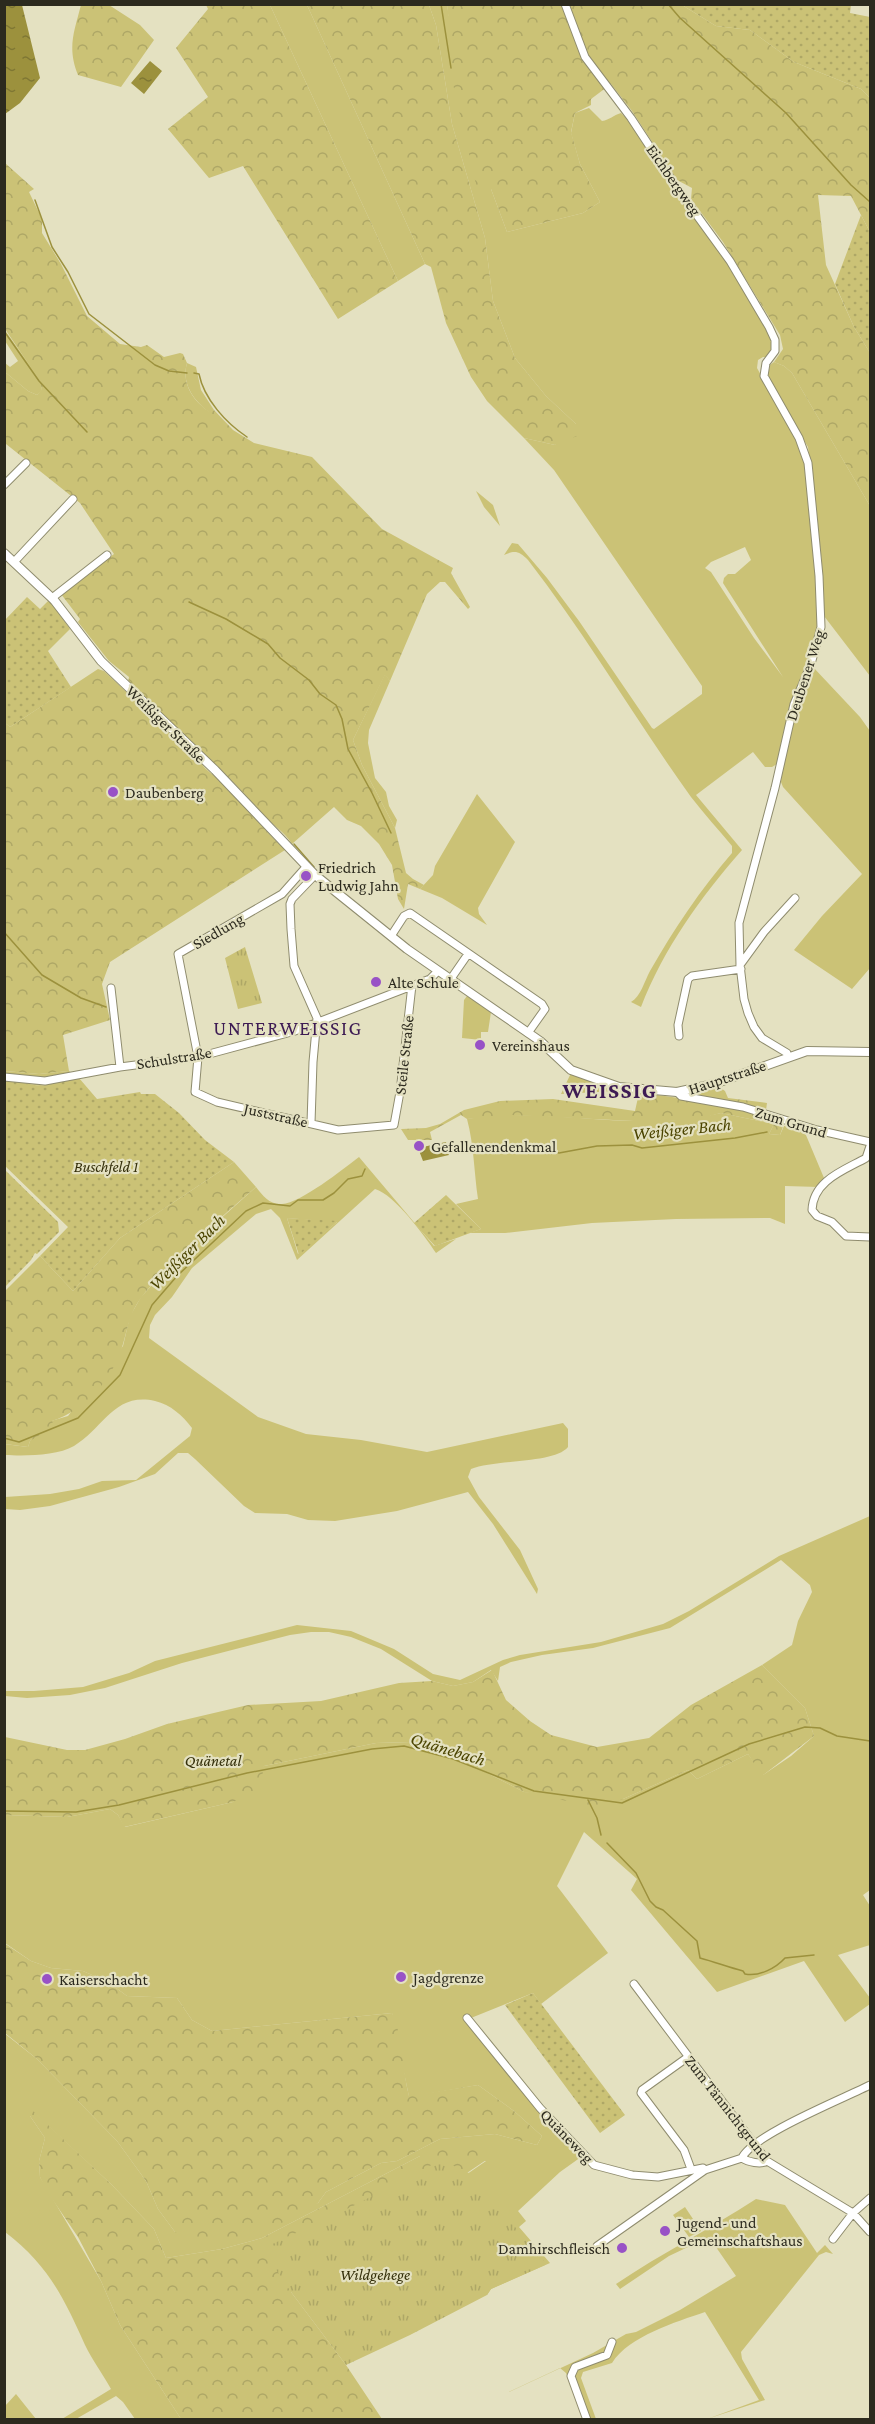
<svg xmlns="http://www.w3.org/2000/svg" width="875" height="2424" viewBox="0 0 875 2424" font-family="'Crimson Pro',serif">
<style>
.grass{fill:#cbc276;fill-rule:evenodd}
.forest{fill:url(#forest-crowns)}
.park{fill:url(#park-tufts)}
.garden{fill:url(#garden-dots)}
.water{fill:url(#water-ripples)}
.lines{fill:none;stroke-linecap:round;stroke-linejoin:round}
.stream{stroke:#9c913d;stroke-width:1.5}
.minor-casing{stroke:#8f8c6e;stroke-width:9}
.tertiary-casing{stroke:#8f8c6e;stroke-width:10}
.minor{stroke:#fff;stroke-width:7}
.tertiary{stroke:#fff;stroke-width:8}
.poi-dot{fill:#9852c6;stroke:#e4e1c1;stroke-width:2}
.labels{text-anchor:middle;dominant-baseline:central;stroke-width:4.5;stroke-linejoin:round;paint-order:stroke}
.street-label{font-size:16px;fill:#2c2a1e;stroke:#e4e1c1}
.poi-label{font-size:16px;fill:#2c2a1e;stroke:#e4e1c1;text-anchor:start}
.park-label{font-size:16px;font-style:italic;fill:#342f0a;stroke:#e4e1c1}
.water-label{font-size:18px;font-style:italic;fill:#4b4400;stroke:#e4e1c1}
.quarter-label{font-size:20px;letter-spacing:1.5px;fill:#3d1b53;stroke:#e4e1c1}
.district-label{font-size:22px;font-weight:bold;letter-spacing:1.5px;fill:#3d1b53;stroke:#e4e1c1}
</style>
<defs>
<pattern id="forest-crowns" width="20" height="18" patternUnits="userSpaceOnUse" patternTransform="scale(1.5)"><rect width="20" height="18" fill="#cbc276"/><path d="M2 6a3 3 0 1 1 6 0M12 15a3 3 0 1 1 6 0" fill="none" stroke="#aea766"/></pattern>
<pattern id="park-tufts" width="24" height="20" patternUnits="userSpaceOnUse" patternTransform="scale(1.5)"><rect width="24" height="20" fill="#cbc276"/><path d="M3 7l-1-3M5 7V3M7 7l1-3M15 17l-1-3M17 17v-4M19 17l1-3" fill="none" stroke="#aea766"/></pattern>
<pattern id="garden-dots" width="8" height="8" patternUnits="userSpaceOnUse" patternTransform="scale(1.5)"><rect width="8" height="8" fill="#cbc276"/><path d="M2 2h.1M6 6h.1" fill="none" stroke="#aea766" stroke-width="1.8" stroke-linecap="round"/></pattern>
<pattern id="water-ripples" width="26" height="14" patternUnits="userSpaceOnUse" patternTransform="scale(1.5)"><rect width="26" height="14" fill="#9c913d"/><path d="M2 4q2-2 4 0t4 0M15 11q2-2 4 0t4 0" fill="none" stroke="#7f7733"/></pattern>
</defs>
<rect width="100%" height="100%" fill="#e4e1c1"/>
<path class="grass" d="M270,5H307L425,264L398,281Z
M429,5H447L478,189H491L507,232L583,213L600,202L580,164L571,133L575,113L589,108L602,121C610,120 613,115 621,113L625,117C666,172 705,227 741,285C753,304 772,328 773,351L769,357H763L758,360L757,368L797,440L806,464L820,607L817,639L810,654L813,655L785,726L777,764L772,767H765L753,752L696,795L742,850C700,898 664,948 641,1007L631,1002C641,996 644,982 650,971C674,929 700,890 732,853V846C719,830 704,814 691,797C635,719 587,636 528,560C519,551 515,550 504,555L512,543L518,544L547,578L579,621L652,728L654,729L702,694V686L554,470L524,438L555,445L576,424L546,396L515,358L493,301L485,238L452,124L436,25ZM745,547L751,560L735,574H728L724,578L723,583L783,677L754,638L711,572L705,568L711,562Z
M4,329L41,381L42,391L37,395L28,391L5,372V363L10,367L18,361L5,341Z
M774,362L784,366L792,373L870,506V676L824,616L822,563L808,447L775,392L768,375L770,365Z
M187,363L196,367L201,390L214,410L210,413C194,401 181,384 187,363Z
M476,491L493,505L500,526L484,507Z
M813,667L860,717L870,731V968L852,989L794,950L822,916L862,874L783,787L781,782C783,742 798,703 813,667Z
M385,674L390,681L369,730L368,743L375,778L386,792L389,806L397,820L395,828L362,765L353,740Z
M477,794L515,842L478,908L479,914L487,925L442,898L420,889L433,875L435,866Z
M467,996L491,1012L488,1032H481V1040L462,1038L464,1000Z
M4,1071L39,1074L69,1071L79,1078L40,1086L5,1079Z
M571,1073L616,1089V1091L561,1094Z
M721,1113L774,1124L769,1134L780,1135L784,1126L803,1128L824,1178L819,1187L785,1186V1224L770,1218L676,1219L592,1223L505,1233H469L481,1229L456,1204L478,1199C474,1172 474,1145 467,1119C482,1117 498,1114 513,1115C583,1115 652,1130 721,1113Z
M359,1157L434,1246L456,1239L436,1253C424,1235 395,1195 375,1189L297,1260L280,1218L271,1209L256,1214L192,1268L172,1297L155,1315L150,1325L149,1338L258,1417L306,1434L361,1440L427,1452L563,1423L568,1429V1447C554,1464 494,1459 471,1469L468,1477L479,1497L520,1550L538,1589L537,1594L493,1524L468,1492L397,1511L335,1521L308,1520L287,1514L255,1513L244,1506L195,1459L188,1453H178L155,1474L119,1487L50,1506L20,1510L5,1509V1497L50,1494L79,1489L102,1481L136,1480L190,1436L192,1428C182,1415 171,1405 155,1401C114,1392 103,1429 74,1446C57,1456 24,1456 5,1455L4,1444L28,1447L30,1441L51,1421L68,1416L123,1346L130,1316L141,1297L179,1256L256,1187C263,1196 270,1205 282,1204C301,1203 343,1169 359,1157ZM287,1218L337,1222L298,1254Z
M870,1516V1890L863,1895L870,1906V1945L838,1955L870,1998V2004L845,2022L804,1961L717,1992L631,1890L637,1879L584,1832L557,1886L608,1953L541,2004L533,1993L466,2020L581,2157L560,2172L518,2211L526,2221L519,2227L550,2263L491,2289L487,2295L415,2210L486,2161L420,2156L262,2238L222,2249L166,2258L154,2229L111,2184L30,2109V2116L45,2138L39,2161L40,2177L101,2281L120,2325L181,2419H135L123,2402L116,2396L76,2419H62L111,2389C103,2374 92,2360 85,2345C63,2296 48,2265 5,2232L4,2033L37,2059L117,2141L146,2181L158,2209L175,2232L318,2203L326,2192L381,2163L397,2161L440,2139L495,2134L537,2145L542,2136L514,2111L478,2085L409,2097L392,2013L212,2031L192,2020L177,1998L127,1996L108,1982L83,1971L51,1968L31,1961L5,1943V1815L67,1817L110,1809L118,1815L125,1827L233,1802L264,1766L376,1743L412,1742L435,1746L524,1792L623,1799L688,1770L697,1779L748,1754L763,1775L791,1756L814,1736L805,1708L762,1665L792,1645L798,1621L812,1592L810,1585L781,1560L670,1628L593,1648L542,1655L511,1662L500,1667L498,1681L491,1670L473,1682L453,1686L432,1681L381,1649L351,1637L329,1632H311L290,1635L182,1663L105,1688L70,1695L27,1698L5,1696V1691H34L83,1687L129,1673L155,1661L297,1625L351,1631L394,1649L433,1674L460,1680L503,1660L520,1655L601,1642L663,1624L689,1611L779,1556Z
M756,2199L785,2205L817,2253L825,2245L833,2254L826,2252L819,2255L741,2352L742,2359L765,2400L707,2419L759,2400L705,2312C676,2322 629,2336 612,2363L583,2372L581,2378L596,2419H583L566,2373L560,2368L449,2420L593,2353L626,2334L636,2332L680,2310L736,2276L709,2237L669,2256L620,2289L616,2284C662,2253 710,2229 756,2199Z
M685,2207L701,2231L689,2237L673,2215Z
M16,2394L36,2419L5,2418V2406Z"/>
<path class="forest" d="M649,4L682,5L716,26L750,30L794,62L861,89L870,98V232L851,196L818,195L826,265L854,327L870,353V506L792,373L784,366L774,362L783,349L780,335L723,242L691,199L692,188L677,180L632,111L611,84L591,99V105L575,113L571,132L580,164L600,202L583,213L507,232L491,189H477L453,84L451,38L447,5Z
M81,5H109L140,25L154,40L121,87L78,75C67,48 74,32 81,5Z
M206,5H270L398,281L338,319L243,166L209,178L168,129L208,97L176,48L208,9Z
M307,5H429L436,25L452,124L485,238L493,301L515,358L546,396L576,424L577,436L555,445L524,438L487,401L471,377L446,323L431,267L425,264Z
M5,163L34,189L29,192L42,219V233L61,264L87,316L120,344L141,347L147,345L164,357L180,353L183,354L187,363C181,384 194,402 210,412L214,410L233,430L254,443L312,457L382,529L453,568L451,573L470,607L468,609L445,582H440L427,594L390,681L385,675L353,740L362,765L395,828L406,873L413,879L424,885L420,889L408,884L404,909L398,899L392,865L379,844L361,826L347,820L334,807L292,844C284,831 273,826 264,815C222,768 174,725 128,682L129,677L109,661L78,622L80,619L61,594L114,554L80,503L6,444L5,445V372L28,391L37,395L42,390L40,381L5,329Z
M98,669L104,671L199,760C204,770 215,775 222,783C244,805 264,830 285,850L110,962L102,984L110,1020L63,1035L69,1071L39,1074L5,1071L4,722L10,727Z
M718,1086L725,1091L728,1098L767,1103L766,1110L696,1096L704,1090Z
M639,1093C688,1098 737,1108 785,1121L780,1135L769,1134L774,1124L721,1113L698,1119L654,1122L512,1115L467,1119L461,1115L430,1132L432,1140H408L401,1129L426,1128L440,1124L464,1110L500,1101L553,1099L635,1111Z
M234,1162L256,1187C224,1215 191,1243 162,1274C155,1282 147,1289 141,1298C130,1312 128,1327 123,1344C113,1379 86,1410 52,1421L54,1426L30,1441L28,1447L5,1444L4,1292L40,1256L73,1291L120,1238Z
M762,1665L805,1708L814,1736L762,1776L748,1754L697,1779L688,1770L623,1799L596,1807L524,1792L435,1746L412,1742L376,1743L264,1766L260,1788L233,1802L124,1827L118,1815L110,1809L67,1817L5,1815V1737L67,1750H85L125,1739L167,1724L248,1705L321,1701L399,1683L432,1681L453,1686L473,1682L492,1670L506,1700L530,1721L551,1735L597,1747L649,1738L691,1705Z
M4,1943L31,1961L51,1968L83,1971L108,1982L127,1996L177,1998L192,2020L212,2031L392,2013C404,2039 402,2069 409,2096L478,2085L514,2111L542,2136L537,2145L495,2134L440,2139L397,2161L381,2163L326,2192L318,2203L290,2220L242,2236L213,2241L189,2240L175,2232L158,2209L146,2181L117,2141L37,2059L5,2033Z
M30,2108L111,2184L154,2229L166,2258L222,2249L262,2238L420,2156L447,2145L481,2142L498,2152L291,2292L346,2365L382,2419H181L120,2325L101,2281L78,2237L46,2190L40,2177L39,2161L45,2138L30,2116Z"/>
<path class="park" d="M245,947L262,1003L238,1009L225,958Z
M441,2160L469,2173L545,2262V2265L491,2289L487,2295L410,2335L346,2365L291,2292L262,2249L351,2207Z"/>
<path class="garden" d="M682,5H851L850,13L870,17V98L861,89L794,62L750,30L716,26Z
M861,215L870,232V353L854,327L835,284Z
M27,597L40,609L49,600L70,629L48,651L71,687L10,727L4,722V621Z
M79,1078L97,1099L140,1092L141,1094H155L179,1113L205,1140L234,1162L120,1238L73,1291L40,1256L68,1227L5,1166L4,1079L40,1086Z
M5,1170L58,1222L59,1232L37,1254L35,1253L31,1260L5,1287Z
M446,1195L481,1229L435,1246L414,1223Z
M287,1218L338,1221L299,1255Z
M533,1993L625,2115L600,2133L505,2005Z"/>
<path class="water" d="M5,4L22,5L40,78L20,103L5,114Z
M150,61L162,71L144,94L131,83Z
M446,1142L449,1155L423,1161L418,1148Z"/>
<g class="lines">
<path class="stream" d="M441,4L451,68
M668,4L680,18L786,113L851,185L870,202
M35,200L52,247L68,272L89,314L155,365L169,371L187,373
M4,331L39,381L87,432
M194,373L199,374C204,399 226,423 247,437
M189,602L226,619L268,644L280,658L309,680L320,694L336,705L342,719L348,749L372,793L391,833
M294,844L314,867
M4,932L42,975L81,998L106,1007
M469,1145L492,1149L526,1144L559,1153L597,1146L632,1145L642,1148L735,1138L767,1132
M4,1438L19,1442L78,1418L120,1375L152,1305L177,1276L246,1211L263,1203L290,1206L298,1200H323L334,1193L348,1179L362,1176L365,1169
M588,1800L597,1818L601,1835
M4,1811L76,1812L119,1805L247,1773L372,1749L404,1746L453,1759L534,1791L622,1803L749,1744L805,1727L820,1728L837,1736L870,1741
M607,1843L636,1873L650,1901L656,1907L663,1910L697,1941L700,1958C715,1962 728,1967 743,1971L745,1974C759,1977 776,1968 785,1958L814,1955"/>
<defs>
<path id="minor" d="M565,4L585,57L631,118L677,188L730,261L769,327L775,340V351L766,363L764,376L799,438L808,463L819,576L821,627L811,664L794,704L775,788L739,923L740,965L744,999L748,1013L754,1027L762,1038L787,1053L788,1056
M4,485L26,463
M14,562L73,499
M52,598L107,555
M306,867L282,894L178,954L198,1057L195,1092L217,1102L338,1130L394,1125L400,1092L412,985
M292,899L290,904L291,929L294,966L317,1018L313,1062L311,1123
M292,899L315,875
M391,936L404,916L410,913L542,1004L545,1009L528,1033
M740,965L764,932L795,898
M450,980L468,954
M111,988L120,1067
M679,1036L678,1025L688,979L692,976L741,969
M4,1077L45,1081L120,1067L198,1057L295,1031L430,979L438,971
M677,1092L681,1096L743,1107L817,1130L870,1142
M870,1146L866,1158C845,1170 813,1180 812,1210L817,1216L832,1222L846,1236L870,1237
M634,1984L767,2161L853,2213L870,2232
M467,2018L540,2108L594,2165L632,2175L658,2177L703,2168L705,2170
M688,2057L642,2090L641,2093L684,2150L691,2169
M742,2158C752,2135 845,2098 870,2085
M742,2158C748,2162 761,2165 767,2161
M833,2239L853,2213L870,2198
M597,2246L705,2170L742,2158
M587,2420L571,2376L575,2367L607,2355L612,2342"/>
<path id="tertiary" d="M4,553L54,600L101,661L215,770L315,875L407,949L540,1041L571,1070L619,1087L677,1092L714,1084L807,1051L870,1052"/>
</defs>
<use href="#minor" class="minor-casing"/>
<use href="#tertiary" class="tertiary-casing"/>
<use href="#minor" class="minor"/>
<use href="#tertiary" class="tertiary"/>
</g>
<g class="poi-dot">
<circle cx="113" cy="792" r="6"/>
<circle cx="306" cy="876" r="6"/>
<circle cx="376" cy="982" r="6"/>
<circle cx="480" cy="1045" r="6"/>
<circle cx="419" cy="1146" r="6"/>
<circle cx="401" cy="1977" r="6"/>
<circle cx="47" cy="1979" r="6"/>
<circle cx="665" cy="2231" r="6"/>
<circle cx="622" cy="2248" r="6"/>
</g>
<g class="labels">
<g class="street-label">
<text transform="translate(674 180) rotate(55)">Eichbergweg</text>
<text transform="translate(805 675) rotate(-72)">Deubener Weg</text>
<text transform="translate(166 724) rotate(44)">Weißiger Straße</text>
<text transform="translate(218 931) rotate(-30)">Siedlung</text>
<text transform="translate(404 1055) rotate(-84)">Steile Straße</text>
<text transform="translate(174 1058) rotate(-9)">Schulstraße</text>
<text transform="translate(727 1077) rotate(-18)">Hauptstraße</text>
<text transform="translate(276 1115) rotate(13)">Juststraße</text>
<text transform="translate(791 1122) rotate(17)">Zum Grund</text>
<text transform="translate(728 2108) rotate(52)">Zum Tännichtgrund</text>
<text transform="translate(567 2136) rotate(46)">Quäneweg</text>
</g>
<g class="poi-label">
<text x="125" y="792">Daubenberg</text>
<text x="318" y="867">Friedrich<tspan x="318" dy="18">Ludwig Jahn</tspan></text>
<text x="388" y="982">Alte Schule</text>
<text x="492" y="1045">Vereinshaus</text>
<text x="431" y="1146">Gefallenendenkmal</text>
<text x="413" y="1977">Jagdgrenze</text>
<text x="59" y="1979">Kaiserschacht</text>
<text x="677" y="2222">Jugend- und<tspan x="677" dy="18">Gemeinschaftshaus</tspan></text>
<text x="610" y="2248" text-anchor="end">Damhirschfleisch</text>
</g>
<g class="park-label">
<text x="106" y="1166">Buschfeld 1</text>
<text x="213" y="1760">Quänetal</text>
<text x="375" y="2274">Wildgehege</text>
</g>
<g class="water-label">
<text transform="translate(682 1129) rotate(-6)">Weißiger Bach</text>
<text transform="translate(187 1252) rotate(-45)">Weißiger Bach</text>
<text transform="translate(448 1749) rotate(17)">Quänebach</text>
</g>
<g class="quarter-label">
<text x="288" y="1028">UNTERWEISSIG</text>
</g>
<g class="district-label">
<text x="610" y="1090">WEISSIG</text>
</g>
</g>
<rect width="875" height="2424" fill="none" stroke="#2c2a1e" stroke-width="12"/>
</svg>
